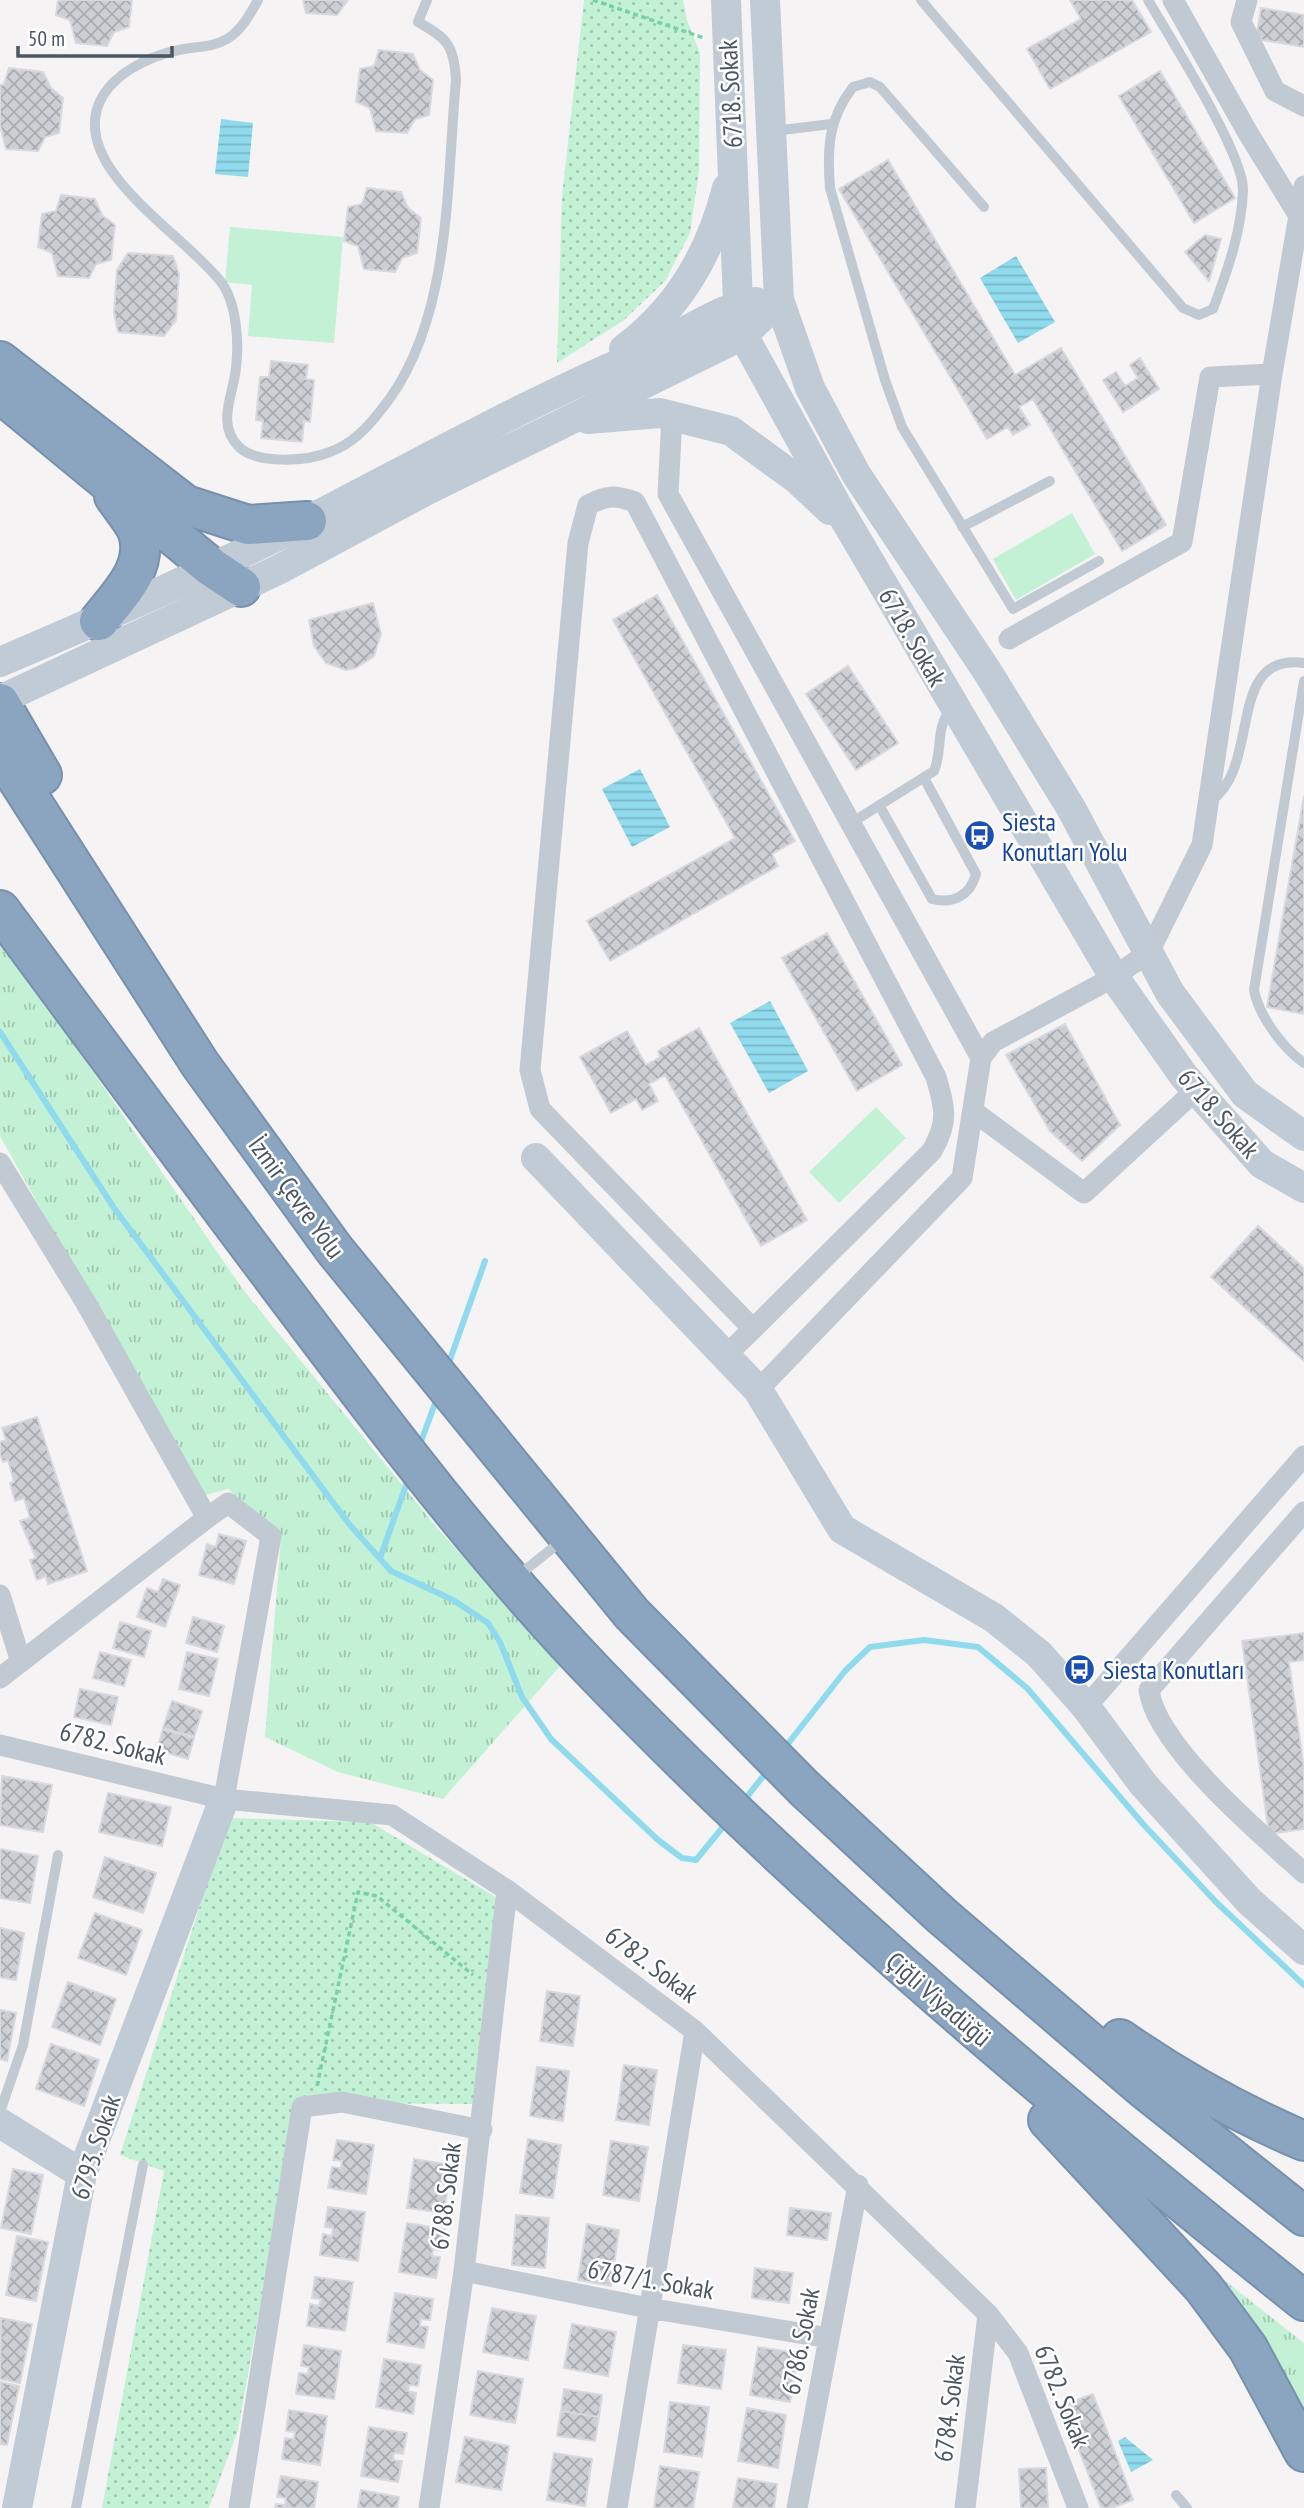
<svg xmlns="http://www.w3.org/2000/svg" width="1304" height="2508" viewBox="0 0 1304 2508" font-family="'PT Sans Narrow',sans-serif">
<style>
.grass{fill:url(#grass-tufts)}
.park{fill:url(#park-dots)}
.garden{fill:#c3f1d5}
.water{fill:url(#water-rules)}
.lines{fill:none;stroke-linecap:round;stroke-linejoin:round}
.stream{stroke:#90daee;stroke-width:6}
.building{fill:url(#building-cross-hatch);stroke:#d7d9de;stroke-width:2}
.highway-casing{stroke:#7690ad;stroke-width:42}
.path{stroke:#7ad0a6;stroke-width:3.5;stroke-dasharray:5 3.5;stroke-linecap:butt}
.lane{stroke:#c1cad2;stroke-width:10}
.street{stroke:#c1cad2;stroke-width:21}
.secondary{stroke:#c1cbd6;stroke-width:30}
.highway{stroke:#8ba5c1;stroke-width:38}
.labels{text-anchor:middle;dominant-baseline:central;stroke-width:5;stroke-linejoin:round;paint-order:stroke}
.street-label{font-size:26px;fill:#4a5661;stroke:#fff}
.transit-label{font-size:26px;fill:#164399;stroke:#fff;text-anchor:start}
</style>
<defs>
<pattern id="grass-tufts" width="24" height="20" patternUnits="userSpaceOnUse" patternTransform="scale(1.75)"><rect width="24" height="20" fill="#c3f1d5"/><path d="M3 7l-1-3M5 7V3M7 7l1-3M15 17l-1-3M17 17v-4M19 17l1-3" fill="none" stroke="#a0c6b0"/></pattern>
<pattern id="park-dots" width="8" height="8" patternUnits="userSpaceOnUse" patternTransform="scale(1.75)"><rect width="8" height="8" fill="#c3f1d5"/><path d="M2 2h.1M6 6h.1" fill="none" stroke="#a0c6b0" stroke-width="1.8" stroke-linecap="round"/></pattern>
<pattern id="water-rules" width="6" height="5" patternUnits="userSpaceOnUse" patternTransform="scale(1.75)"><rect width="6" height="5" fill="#90daee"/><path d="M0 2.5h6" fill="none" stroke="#78b4c4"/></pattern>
<pattern id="building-cross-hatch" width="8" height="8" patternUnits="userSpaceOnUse" patternTransform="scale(1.75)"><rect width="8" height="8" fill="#cdcfd5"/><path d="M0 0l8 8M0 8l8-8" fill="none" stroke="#a8abb0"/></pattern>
</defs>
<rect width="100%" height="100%" fill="#f5f3f3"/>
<path class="grass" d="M0,937L244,1291L438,1529L561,1665L443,1799L338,1772L265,1737L281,1538L228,1489L202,1496L0,1136Z
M1205,2265L1304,2343V2410L1265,2339Z"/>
<path class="park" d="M584,0H683L687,20L700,53L699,171L690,233L665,281L624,320L557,363L562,196Z
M228,1818L370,1822L499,1899L475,2104L296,2103L238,2430L209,2508H102L164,2171L120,2155Z"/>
<path class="garden" d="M230,227L343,237L334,343L248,336L252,285L225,282Z
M1072,513L1095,554L1016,600L993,559Z
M876,1107L906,1138L839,1203L809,1172Z"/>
<path class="water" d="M221,119L253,123L248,177L215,174Z
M1016,256L1055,322L1018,343L980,278Z
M640,769L670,827L632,847L602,789Z
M770,1001L808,1071L769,1093L730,1023Z
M1125,2437L1153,2460L1131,2472L1118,2441Z"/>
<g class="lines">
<path class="stream" d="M0,1032L114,1208L349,1524L391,1571L453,1600L488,1623L500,1642L522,1697L551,1739L658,1840L682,1858L696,1860L727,1822
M447,1368L485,1261
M419,1447L437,1398
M380,1558L409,1477
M783,1750L845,1671L870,1647L924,1640L978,1647L1027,1688L1143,1824L1216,1902L1304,1985
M742,1803L768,1770"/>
</g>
<path class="building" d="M58,0H132L129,27L114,32L107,46L76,43L70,20L56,15Z
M303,0H348L337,15L306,13Z
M1070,0H1132L1151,32L1050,89L1027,49L1081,19Z
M1261,8L1304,15V47L1256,39Z
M379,50L413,54L420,70L433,80L429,115L415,119L407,133L376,131L370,108L356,102L360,69L374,66Z
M9,68L43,72L51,88L63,98L59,133L45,137L38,151L6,149L0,125V85L4,84Z
M1160,71L1235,198L1194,223L1119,96Z
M888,160L1015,375L1061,348L1166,525L1122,551L1033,399L1019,407L1030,425L1013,435L1008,427L987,439L839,189Z
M367,188L401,192L408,208L421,218L417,253L402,258L395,272L364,269L358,246L344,241L348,207L362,204Z
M61,195L95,199L102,215L115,225L111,260L96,264L89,278L58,276L52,253L38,247L42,214L56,211Z
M1205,235L1221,239L1209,281L1185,252Z
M128,253L173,256L179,274L176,320L164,336L118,332L114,313L117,270Z
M1140,358L1159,389L1123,412L1103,380L1116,372L1125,386L1138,378L1130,365Z
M271,361L308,365L306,379L314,380L310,422L304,421L302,442L261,438L263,421L256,420L260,377H269Z
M657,595L795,841L772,854L778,866L610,961L587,921L735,838L613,620Z
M373,603L381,634L374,656L356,668L346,670L326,663L314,646L309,620Z
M848,666L898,743L856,770L806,694Z
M1304,796V1014L1267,1007Z
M827,933L902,1065L857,1091L782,958Z
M1065,1024L1120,1125L1082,1161L1050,1131L1006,1055Z
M699,1028L807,1220L761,1246L665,1075L649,1084L658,1101L642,1110L636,1099L611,1113L580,1057L627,1031L646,1065L660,1057L658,1051Z
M1258,1226L1304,1268V1361L1211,1277Z
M37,1417L87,1571L48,1584L46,1576L37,1580L30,1560L36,1558L20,1521L30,1518L24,1498L15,1501L10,1483L14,1482L8,1460L3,1462L0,1454V1442L6,1440L2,1428Z
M219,1534L246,1541L234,1584L199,1575L207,1544L216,1547Z
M163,1579L180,1585L165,1627L137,1617L147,1588L158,1592Z
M193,1617L224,1626L217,1652L186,1643Z
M120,1622L151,1631L144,1657L113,1648Z
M1304,1633V1660L1289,1662L1304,1768V1829L1269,1834L1242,1641Z
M100,1652L131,1660L124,1686L93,1678Z
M187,1652L218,1659L209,1696L179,1689Z
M80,1689L118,1697L111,1725L74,1717Z
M172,1701L202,1711L194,1737L163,1728Z
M163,1729L194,1738L188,1759L157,1750Z
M2,1776L52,1785L43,1832L0,1825Z
M108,1793L171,1807L162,1846L99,1832Z
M0,1849L38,1856L30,1903L0,1898Z
M105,1857L156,1873L143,1913L93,1897Z
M95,1913L142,1930L126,1975L78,1958Z
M0,1928L24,1933L16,1980L0,1977Z
M68,1982L116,1999L100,2045L52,2027Z
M547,1991L580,1996L573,2046L540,2041Z
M0,2010L16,2013L7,2061L0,2059Z
M51,2044L99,2060L84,2106L36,2089Z
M624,2065L657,2070L649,2125L616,2120Z
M537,2067L569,2071L563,2121L530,2116Z
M528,2139L561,2145L553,2198L520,2193Z
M337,2140L374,2145L366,2194L328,2188L332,2167L341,2168L342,2161L333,2160Z
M611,2141L648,2147L639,2201L603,2195Z
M414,2159L452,2165L449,2186L440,2184L439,2191L447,2192L444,2213L407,2208Z
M13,2169L43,2175L31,2234L1,2228Z
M328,2207L365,2212L358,2261L320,2255L323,2234L332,2236L333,2228L325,2227Z
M790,2208L831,2213L827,2240L787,2235Z
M516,2215L549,2218L545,2268L512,2265Z
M407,2223L445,2229L442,2251L433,2249L432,2256L440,2257L436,2278L399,2272Z
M587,2224L619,2230L611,2286L578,2280Z
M17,2236L48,2242L36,2301L6,2295Z
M755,2268L793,2273L789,2303L752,2298Z
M315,2277L353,2282L345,2331L307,2326L310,2304L319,2306L321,2299L312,2298Z
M395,2293L433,2299L430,2320L421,2319L420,2326L428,2327L424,2348L387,2342Z
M492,2308L536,2316L528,2360L483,2352Z
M1,2318L32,2324L20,2383L0,2379Z
M572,2324L616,2332L608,2376L564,2368Z
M304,2345L341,2351L334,2399L296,2394L299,2373L308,2374L309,2367L301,2366Z
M683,2345L726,2350L721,2389L678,2383Z
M758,2347L798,2353L790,2402L750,2395Z
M384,2359L421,2365L418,2386L409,2385L408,2391L416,2393L413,2414L376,2407Z
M478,2371L523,2379L515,2423L470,2415Z
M0,2382L19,2386L7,2445L0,2444Z
M564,2389L602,2395L599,2417L561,2411Z
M1093,2394L1133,2500L1112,2508H1101L1062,2405Z
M670,2402L709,2407L702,2457L664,2452Z
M747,2408L786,2415L778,2468L738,2461Z
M289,2410L327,2416L320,2465L282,2459L285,2438L294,2439L295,2432L286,2431Z
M561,2411L599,2417L595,2441L557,2436Z
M369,2427L407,2433L403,2454L394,2453L393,2460L402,2461L398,2482L361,2476Z
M465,2437L509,2446L501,2490L456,2482Z
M554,2453L592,2459L585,2506L547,2500Z
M660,2466L699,2472L693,2508H654Z
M1046,2468L1048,2508H1021L1019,2469Z
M281,2476L318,2482L314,2508H275L276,2504L285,2505L286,2498L277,2497Z
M738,2478L777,2484L774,2508H733Z
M361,2490L399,2497L397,2508H358Z"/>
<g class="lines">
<defs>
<path id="highway" d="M0,361L186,505L248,525L307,521
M0,393L211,567L241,587
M99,621C118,596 149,568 138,533C134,521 121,507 114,496
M0,703L42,775
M0,752L200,1064L334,1249L632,1614L804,1788L942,1916L1143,2088L1304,2216
M0,910C97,1041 194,1173 293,1304C389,1432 487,1561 598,1676C817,1903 1059,2104 1304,2301
M1120,2039C1179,2080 1238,2113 1304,2141
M1048,2120L1203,2287L1248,2348L1304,2452"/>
</defs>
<use href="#highway" class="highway-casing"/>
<path class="path" d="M593,0L704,38
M317,2086L358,1892L377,1896L473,1975"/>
<path class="lane" d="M258,0C250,14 242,30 227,39C212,48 196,46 179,50C148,56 107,76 97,109C78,174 186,236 221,282C237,303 239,343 236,368C233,396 216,424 239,447C258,465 308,461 330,452C352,444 367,428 381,410C452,324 446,187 456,80C454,45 447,38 418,22L427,0
M921,0L1183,308L1199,315L1213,309C1227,272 1242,230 1243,190C1244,154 1170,38 1148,0
M774,131L831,124
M984,207L880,87L870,82L853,87C828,119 827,149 830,188L885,380L902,427L1013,609L1099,561
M962,527L1050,481
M1304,681L1254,990C1259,1016 1282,1047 1304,1063
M1211,801C1262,766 1225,652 1304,663
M879,805L932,899C953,904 970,896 976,874L924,778
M851,823L934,771C943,749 935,728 951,709
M515,1578L563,1540
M0,2112L23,2045L58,1855
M1176,2495L1187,2508
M76,2508L143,2165"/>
<path class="street" d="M1173,0L1248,133L1299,216
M1247,0L1241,22L1275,91L1304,106
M672,416L668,494L981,1058L962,1178L758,1390
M1009,639L1182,542L1210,377L1272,374
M981,1058L993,1042L1114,977L1149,952L1202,845L1272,374L1304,186
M973,1111L1084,1193L1196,1090
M0,1163L86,1303L207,1518L0,1678
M725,1356L753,1329L932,1151C949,1121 945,1109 936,1077L635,502C615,495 607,495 588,505L578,543L530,1070L540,1109L753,1329
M1304,1512L1149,1690C1156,1746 1262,1835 1304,1873
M207,1518L228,1503L271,1536L224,1799
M0,1595L21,1662
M1086,1707L1304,1456
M0,1745L224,1799L392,1815L507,1890L695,2031L988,2314L1018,2353L1078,2508
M464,2271L648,2308L829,2338
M239,2508L302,2107L342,2102L482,2130
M429,2508L464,2271L507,1890
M617,2508L695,2031
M797,2508L858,2185
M965,2508L988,2314"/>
<path class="secondary" d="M726,0L738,303L743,335L841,513L1114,977L1184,1076L1262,1164L1304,1188
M765,0L779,300L810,388L856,474L987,671L1071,808L1170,993L1245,1094L1304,1136
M624,349C678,309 711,252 727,188
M588,419L660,413L731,431L798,480L830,510
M0,662C104,618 208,572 309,520C421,462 530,401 646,352C677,338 726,304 756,302
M0,700L278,570L427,490L743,335L779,300
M536,1158L758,1390L842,1529L994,1618L1039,1654L1086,1707L1143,1784L1249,1901L1304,1950
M0,2123L82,2174
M17,2508L82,2174L224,1799"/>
<use href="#highway" class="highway"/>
</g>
<defs>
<symbol id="bus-disc" viewBox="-11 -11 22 22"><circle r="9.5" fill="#1a4fb4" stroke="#fff"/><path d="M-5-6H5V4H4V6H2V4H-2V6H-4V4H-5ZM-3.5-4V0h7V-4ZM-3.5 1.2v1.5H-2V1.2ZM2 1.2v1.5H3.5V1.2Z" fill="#fff"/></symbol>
</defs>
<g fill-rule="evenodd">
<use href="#bus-disc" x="962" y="818" width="35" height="35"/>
<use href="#bus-disc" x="1062" y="1652" width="35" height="35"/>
</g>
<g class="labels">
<g class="street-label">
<text transform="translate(730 94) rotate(-93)">6718. Sokak</text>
<text transform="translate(913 637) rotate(60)">6718. Sokak</text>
<text transform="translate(1219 1113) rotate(49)">6718. Sokak</text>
<text transform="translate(297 1197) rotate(54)">İzmir Çevre Yolu</text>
<text transform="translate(113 1743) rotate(14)">6782. Sokak</text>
<text transform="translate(652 1964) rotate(37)">6782. Sokak</text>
<text transform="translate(939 1999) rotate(41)">Çiğli Viyadüğü</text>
<text transform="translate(95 2147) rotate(-72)">6793. Sokak</text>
<text transform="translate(445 2196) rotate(-83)">6788. Sokak</text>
<text transform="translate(651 2279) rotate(10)">6787/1. Sokak</text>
<text transform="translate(800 2341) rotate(-79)">6786. Sokak</text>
<text transform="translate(1063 2396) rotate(68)">6782. Sokak</text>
<text transform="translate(949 2408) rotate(-83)">6784. Sokak</text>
</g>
<g class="transit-label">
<text x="1002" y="821">Siesta<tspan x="1002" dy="30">Konutları Yolu</tspan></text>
<text x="1103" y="1669">Siesta Konutları</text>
</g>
</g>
<path d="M18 46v10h154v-10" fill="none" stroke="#4a5661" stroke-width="3.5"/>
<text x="28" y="46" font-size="21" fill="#4a5661" stroke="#ffffff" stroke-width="5" paint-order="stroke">50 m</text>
</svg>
